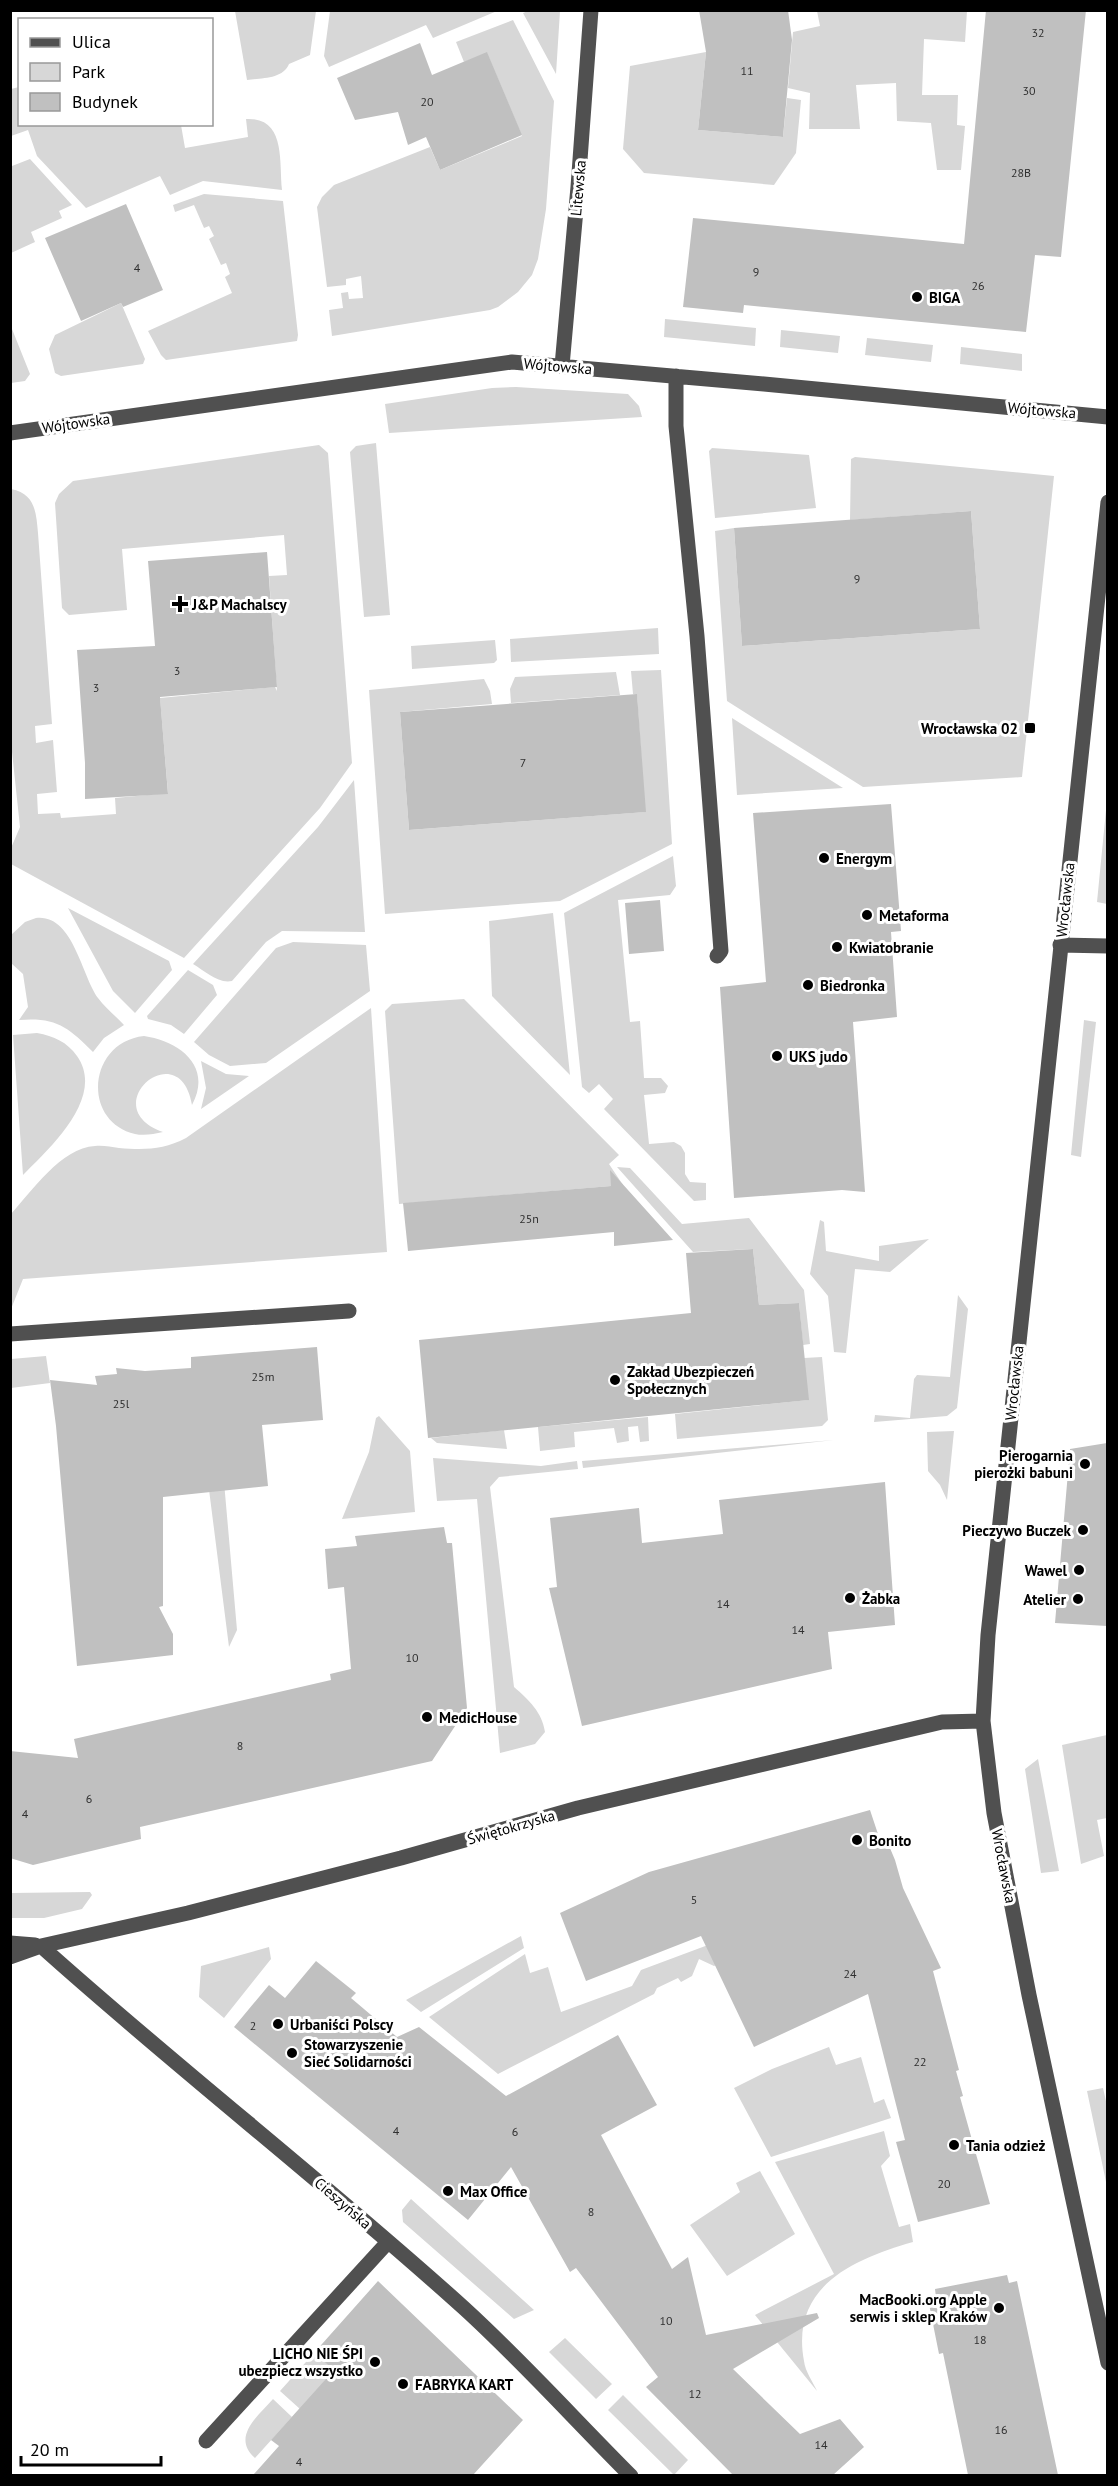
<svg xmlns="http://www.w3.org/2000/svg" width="1118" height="2486" viewBox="0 0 1118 2486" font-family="'PT Sans',sans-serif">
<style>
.green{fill:#d7d7d7}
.building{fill:#c0c0c0}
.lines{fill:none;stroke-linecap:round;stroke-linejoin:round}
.minor{stroke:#505050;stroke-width:15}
.poi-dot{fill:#000;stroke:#fff;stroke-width:2}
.labels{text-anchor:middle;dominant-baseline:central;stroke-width:6;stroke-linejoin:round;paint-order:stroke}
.number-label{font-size:12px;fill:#303030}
.street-label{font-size:15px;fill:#000;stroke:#fff}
.poi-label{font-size:15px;font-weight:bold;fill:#000;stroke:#fff;text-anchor:start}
</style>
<rect width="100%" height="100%" fill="#fff"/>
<path class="green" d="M235,11H316L310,55L289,64C283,79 262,78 247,80Z
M330,11V10L497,11L433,38L426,25L329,67L324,56Z
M528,11H560L556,74L523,13Z
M817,11H967L965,42L924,39L922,95H958L957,125L965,126L961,170H937L931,123L897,121L896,83L856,85L860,129H809L810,93L788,88L793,32L820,26Z
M513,20L554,101L546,209L538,259L532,275L518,292L498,307L490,310L332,336L329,310L343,308L341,293L348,292L349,299L363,298L361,276L346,279V285L327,287L317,207L322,197L334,185L430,147L440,170L522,136L487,53L464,62L456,42Z
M706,52L698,130L783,137L787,98L801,100L796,153L774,185L644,173L623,149L630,66Z
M19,87L20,124L181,125L185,148L248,137L246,119C286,117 279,161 282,190L203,181L170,195L160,176L86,208L37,156L28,130L11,136V89Z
M30,159L72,205L59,211L62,218L31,232L35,242L11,253V164L12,166Z
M204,194L283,201L298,335L297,341L166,360L161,355L148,331L232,293L225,277L230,274L226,263L221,265L209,239L214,236L209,226L204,228L194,205L175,212L173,205Z
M121,303L145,359L143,364L61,376L55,373L49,349L55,335Z
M665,319L756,328L755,346L664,337Z
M10,324L30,374L25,381L11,383Z
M781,330L840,336L838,353L780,347Z
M867,338L933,345L931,362L865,355Z
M961,347L1022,354V371L960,364Z
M516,387L628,394L639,406L642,417L389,433L385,404L492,388Z
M376,443L390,615L364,617L350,452L356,446Z
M319,445L328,453L352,763L320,808L184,958L11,864V848L20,827L10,733L11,489C35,494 36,511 38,533L52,724L35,726L36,743L53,740L57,792L37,794L38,814L60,813L61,818L116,814L115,798L168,793L160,698L275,687L277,691L269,576L287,575L284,535L122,549L127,610L69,615L62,608L55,503L59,494L73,481Z
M712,448L809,455L816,508L715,518L709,451Z
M855,457L1054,476L1022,777L863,787L727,701L715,531L734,528L742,646L980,629L971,511L850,520L851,459Z
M658,628L659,654L511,662L510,639Z
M495,640L497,660L494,663L412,669L411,646Z
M661,670L672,844L560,901L385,914L369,690L484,679L490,691L492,704L400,712L409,830L645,812L637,695L633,694L631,671Z
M616,672L620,695L511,703L510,689L515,677Z
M732,718L843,788L737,795Z
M354,780L365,932L282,931L266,942L232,981C218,984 205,971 193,964L318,827Z
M1107,800V904L1097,902Z
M673,856L676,886L670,895L618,900L630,1022L640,1021L644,1078H661L668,1086L665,1093L644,1095L649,1144L674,1142L681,1146L685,1153V1174L690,1182L706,1183V1200L694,1201L604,1109L613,1099L599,1084L589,1093L582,1087L564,913Z
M68,908L169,961L172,970L135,1013L113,991Z
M553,913L570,1075L492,996L489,921Z
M36,918C73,914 81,974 98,998C105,1008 116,1016 124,1025L104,1038L93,1052C68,1027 56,1017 19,1020L28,1007L23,974L11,963V935L25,922Z
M293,942L366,945L370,991L266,1063L230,1066L209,1055L194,1042L276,948Z
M188,970L213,985L217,995L184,1034L171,1025L148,1019L147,1016Z
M464,999L619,1155L609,1164L623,1185L399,1204L385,1011L392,1004Z
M371,1008L387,1252L23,1279L11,1309V1214C32,1191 61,1148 95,1146C103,1145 111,1147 119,1148C144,1150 163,1150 186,1138Z
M1084,1020L1096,1022L1081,1157L1071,1155Z
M37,1033C54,1036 67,1042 77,1056C106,1097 50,1148 23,1175L13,1035Z
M144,1036C179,1041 213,1066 192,1105C180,1032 93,1107 163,1132C154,1134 144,1136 135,1134C81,1121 88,1042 144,1036Z
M201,1061L226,1074L249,1076L201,1109L206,1088Z
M617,1167L630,1168L682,1224L749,1218L804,1290L810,1344L803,1345L799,1303L759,1305L753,1249L693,1252Z
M820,1220L824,1222L826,1251L879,1261V1246L929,1239L890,1272L855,1269L846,1353L834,1352L828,1296L810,1274Z
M958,1295L968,1309L957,1408L947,1416L874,1422L875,1415L910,1418L914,1379L917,1375L950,1377Z
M46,1356L50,1383L11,1388V1359Z
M822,1357L828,1420L822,1426L677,1439L675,1414L808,1400L804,1358Z
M217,1402L237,1630L229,1647L198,1403Z
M379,1416L410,1451L415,1512L342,1519L369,1452L376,1418Z
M648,1417L649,1441L640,1442L638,1426L628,1427L629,1441L617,1443L614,1428L574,1432L575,1447L540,1451L538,1427Z
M504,1430L507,1449L437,1443L431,1438Z
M954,1431L947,1500L940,1485L928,1471L927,1432Z
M834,1440L583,1468L582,1461Z
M433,1458L541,1466L577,1461L578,1469L499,1477L490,1487L514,1687C529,1700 542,1712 545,1732L535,1744L500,1753L477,1499L437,1501Z
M1107,1735V1818L1097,1820L1104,1856L1081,1864L1062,1745Z
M1038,1759L1059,1871L1041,1873L1025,1769Z
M90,1892L92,1895L82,1909L44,1918H11V1893Z
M521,1936L524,1948L421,2012L406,2000Z
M708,1945L753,1948L714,1966L699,1959L692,1976L681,1982L678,1978L657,1988L654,1994L498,2074L429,2017L525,1954L530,1973L548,1967L561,2012L632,1986L641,1970Z
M269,1947L271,1959L224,2018L199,1997L201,1966Z
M829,2047L836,2065L861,2057L874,2103L884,2099L891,2118L771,2157L734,2088L772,2069Z
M1103,2088L1108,2110L1106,2182L1087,2091Z
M884,2131L890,2156L881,2166L899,2227L910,2224L913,2242C854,2259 790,2286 804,2361C805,2371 813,2382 817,2391L755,2315L834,2274L775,2162Z
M760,2171L795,2234L727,2276L690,2225L740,2192L736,2183Z
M411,2199L534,2310L514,2319L403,2222L402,2210Z
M565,2338L612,2384L596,2399L549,2352Z
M314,2353L335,2370L300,2409L280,2391Z
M623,2395L688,2460L674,2475L608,2410Z
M273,2399L292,2417L255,2458C231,2437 258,2416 273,2399Z"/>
<path class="building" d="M699,10H788L792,40L783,137L698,130L706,52Z
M986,10H1086L1061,257L1035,255L1026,332L744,305L743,313L683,307L693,218L964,244Z
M420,43L432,75L487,52L522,135L440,170L426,137L408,145L398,112L355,120L337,78Z
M126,204L163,290L123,307L121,303L81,321L45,238Z
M971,511L980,629L742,646L734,528Z
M267,552L277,687L160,697L168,794L85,799V763L77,650L155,646L148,561Z
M637,694L646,812L409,830L400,712Z
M891,804L901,931L891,932L897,1017L853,1022L865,1192L842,1190L734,1198L720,987L766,982L753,813Z
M660,900L664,951L629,954L625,903Z
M610,1170L673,1240L614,1246V1232L408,1251L403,1203L611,1186Z
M753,1249L759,1305L799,1303L809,1400L428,1438L419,1340L691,1313L686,1253Z
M317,1347L323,1420L262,1425L268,1486L163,1497V1606L159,1607L173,1634V1655L77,1666L56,1426L50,1380L97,1385L95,1376L117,1374L116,1368L145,1371L191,1368V1357Z
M1107,1443V1626L1055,1623L1070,1449Z
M885,1482L895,1625L828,1632L832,1669L582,1726L549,1588L557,1587L550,1518L639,1508L642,1543L723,1534L719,1500Z
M444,1527L447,1543H452L467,1708L432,1761L140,1827L141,1839L33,1865L10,1858V1751L78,1758L74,1739L331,1680L330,1674L351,1669L344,1587L328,1589L325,1549L357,1546L355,1536Z
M870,1810L881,1843L887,1841L895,1860L903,1888L941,1968L933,1971L959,2070L956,2071L963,2096L960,2097L990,2204L918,2222L896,2142L905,2140L868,1994L754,2047L701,1936L586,1981L560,1913L649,1872Z
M316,1961L356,1993L351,1998L397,2037L419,2027L506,2096L618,2035L657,2105L601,2135L672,2269L688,2257L706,2335L817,2313L819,2318L733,2369L800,2434L840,2419L864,2447L833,2475H733L646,2387L658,2377L576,2268L570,2272L511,2167L468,2220L234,2027L269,1985L285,1998Z
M1007,2275L1009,2283L1017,2281L1058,2475H968L943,2353L939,2354L928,2299L936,2298L935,2289Z
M378,2281L523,2420L473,2475H253L279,2446L271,2440L334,2370L314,2353Z"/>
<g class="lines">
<path class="minor" d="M562,366L578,187L591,10
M676,376V426L697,636L721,951L717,956
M10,433L512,362L764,384L1108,417
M1108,502L999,1531L988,1635L983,1721L994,1813L1029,1995L1108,2363
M1060,945L1108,946
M10,1334L349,1311
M10,1943L35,1945
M41,1946C179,2070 327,2184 465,2309C523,2362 575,2420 631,2476
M10,1957L41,1946L188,1913L401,1858L578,1808L942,1722L983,1721
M206,2441L388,2242"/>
</g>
<g class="poi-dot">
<circle cx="917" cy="297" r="6"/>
<path d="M177 595h6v6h6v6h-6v6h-6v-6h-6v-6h6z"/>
<rect x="1024" y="722" width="12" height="12" rx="3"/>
<circle cx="824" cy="858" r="6"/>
<circle cx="867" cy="915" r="6"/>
<circle cx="837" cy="947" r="6"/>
<circle cx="808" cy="985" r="6"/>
<circle cx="777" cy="1056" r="6"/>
<circle cx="615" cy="1380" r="6"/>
<circle cx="1085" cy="1464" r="6"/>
<circle cx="1083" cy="1530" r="6"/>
<circle cx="1079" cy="1570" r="6"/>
<circle cx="850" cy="1598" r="6"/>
<circle cx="1078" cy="1599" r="6"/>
<circle cx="427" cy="1717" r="6"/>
<circle cx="857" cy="1840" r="6"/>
<circle cx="278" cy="2024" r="6"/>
<circle cx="292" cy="2053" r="6"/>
<circle cx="954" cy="2145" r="6"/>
<circle cx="448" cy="2191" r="6"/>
<circle cx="999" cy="2308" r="6"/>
<circle cx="375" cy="2362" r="6"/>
<circle cx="403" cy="2384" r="6"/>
</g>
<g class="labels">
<g class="number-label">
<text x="1038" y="32">32</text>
<text x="747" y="70">11</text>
<text x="1029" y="90">30</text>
<text x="427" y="101">20</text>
<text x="1021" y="172">28B</text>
<text x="137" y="267">4</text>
<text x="756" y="271">9</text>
<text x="978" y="285">26</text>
<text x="857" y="578">9</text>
<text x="177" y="670">3</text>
<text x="96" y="687">3</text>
<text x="523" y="762">7</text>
<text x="529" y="1218">25n</text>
<text x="263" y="1376">25m</text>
<text x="121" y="1403">25l</text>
<text x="723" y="1603">14</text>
<text x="798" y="1629">14</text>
<text x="412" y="1657">10</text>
<text x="240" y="1745">8</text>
<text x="89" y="1798">6</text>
<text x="25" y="1813">4</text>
<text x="694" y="1899">5</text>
<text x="850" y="1973">24</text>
<text x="253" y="2025">2</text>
<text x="920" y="2061">22</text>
<text x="396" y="2130">4</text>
<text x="515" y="2131">6</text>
<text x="944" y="2183">20</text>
<text x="591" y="2211">8</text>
<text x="666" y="2320">10</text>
<text x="980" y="2339">18</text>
<text x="695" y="2393">12</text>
<text x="1001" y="2429">16</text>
<text x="821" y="2444">14</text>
<text x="299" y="2461">4</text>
</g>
<g class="street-label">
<text transform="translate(578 188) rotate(-85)">Litewska</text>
<text transform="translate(558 366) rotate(5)">Wójtowska</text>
<text transform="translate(1042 410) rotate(5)">Wójtowska</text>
<text transform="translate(76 423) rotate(-8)">Wójtowska</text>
<text transform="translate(1065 900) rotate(-84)">Wrocławska</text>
<text transform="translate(1014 1383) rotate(-84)">Wrocławska</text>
<text transform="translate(511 1827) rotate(-16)">Świętokrzyska</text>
<text transform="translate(1004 1866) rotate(79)">Wrocławska</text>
<text transform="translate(343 2203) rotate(41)">Cieszyńska</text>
</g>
<g class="poi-label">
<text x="929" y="297">BIGA</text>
<text x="192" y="604">J&amp;P Machalscy</text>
<text x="1018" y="728" text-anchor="end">Wrocławska 02</text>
<text x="836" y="858">Energym</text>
<text x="879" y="915">Metaforma</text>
<text x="849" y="947">Kwiatobranie</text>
<text x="820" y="985">Biedronka</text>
<text x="789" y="1056">UKS judo</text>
<text x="627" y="1371">Zakład Ubezpieczeń<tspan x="627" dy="17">Społecznych</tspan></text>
<text x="1073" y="1455" text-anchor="end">Pierogarnia<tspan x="1073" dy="17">pierożki babuni</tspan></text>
<text x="1071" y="1530" text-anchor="end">Pieczywo Buczek</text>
<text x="1067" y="1570" text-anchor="end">Wawel</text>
<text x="862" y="1598">Żabka</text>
<text x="1066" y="1599" text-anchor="end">Atelier</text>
<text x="439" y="1717">MedicHouse</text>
<text x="869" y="1840">Bonito</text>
<text x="290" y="2024">Urbaniści Polscy</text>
<text x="304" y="2044">Stowarzyszenie<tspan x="304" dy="17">Sieć Solidarności</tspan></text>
<text x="966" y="2145">Tania odzież</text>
<text x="460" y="2191">Max Office</text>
<text x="987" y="2299" text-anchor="end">MacBooki.org Apple<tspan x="987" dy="17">serwis i sklep Kraków</tspan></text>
<text x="363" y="2353" text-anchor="end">LICHO NIE ŚPI<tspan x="363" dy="17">ubezpiecz wszystko</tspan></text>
<text x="415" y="2384">FABRYKA KART</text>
</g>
</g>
<rect width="1118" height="2486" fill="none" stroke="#000000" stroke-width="24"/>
<rect x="18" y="18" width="195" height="108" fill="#ffffff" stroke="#999999" stroke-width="1.5"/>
<rect x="30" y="38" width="30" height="9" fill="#505050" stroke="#999999" stroke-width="1.5"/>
<text x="72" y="48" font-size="18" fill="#000000">Ulica</text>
<rect x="30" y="63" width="30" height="18" fill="#d7d7d7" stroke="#999999" stroke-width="1.5"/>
<text x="72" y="78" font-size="18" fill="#000000">Park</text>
<rect x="30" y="93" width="30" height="18" fill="#c0c0c0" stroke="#999999" stroke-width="1.5"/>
<text x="72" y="108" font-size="18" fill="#000000">Budynek</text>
<path d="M21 2456v9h140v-9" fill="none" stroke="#000000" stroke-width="3"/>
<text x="30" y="2456" font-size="18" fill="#000000" stroke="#ffffff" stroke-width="4.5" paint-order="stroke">20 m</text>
</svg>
